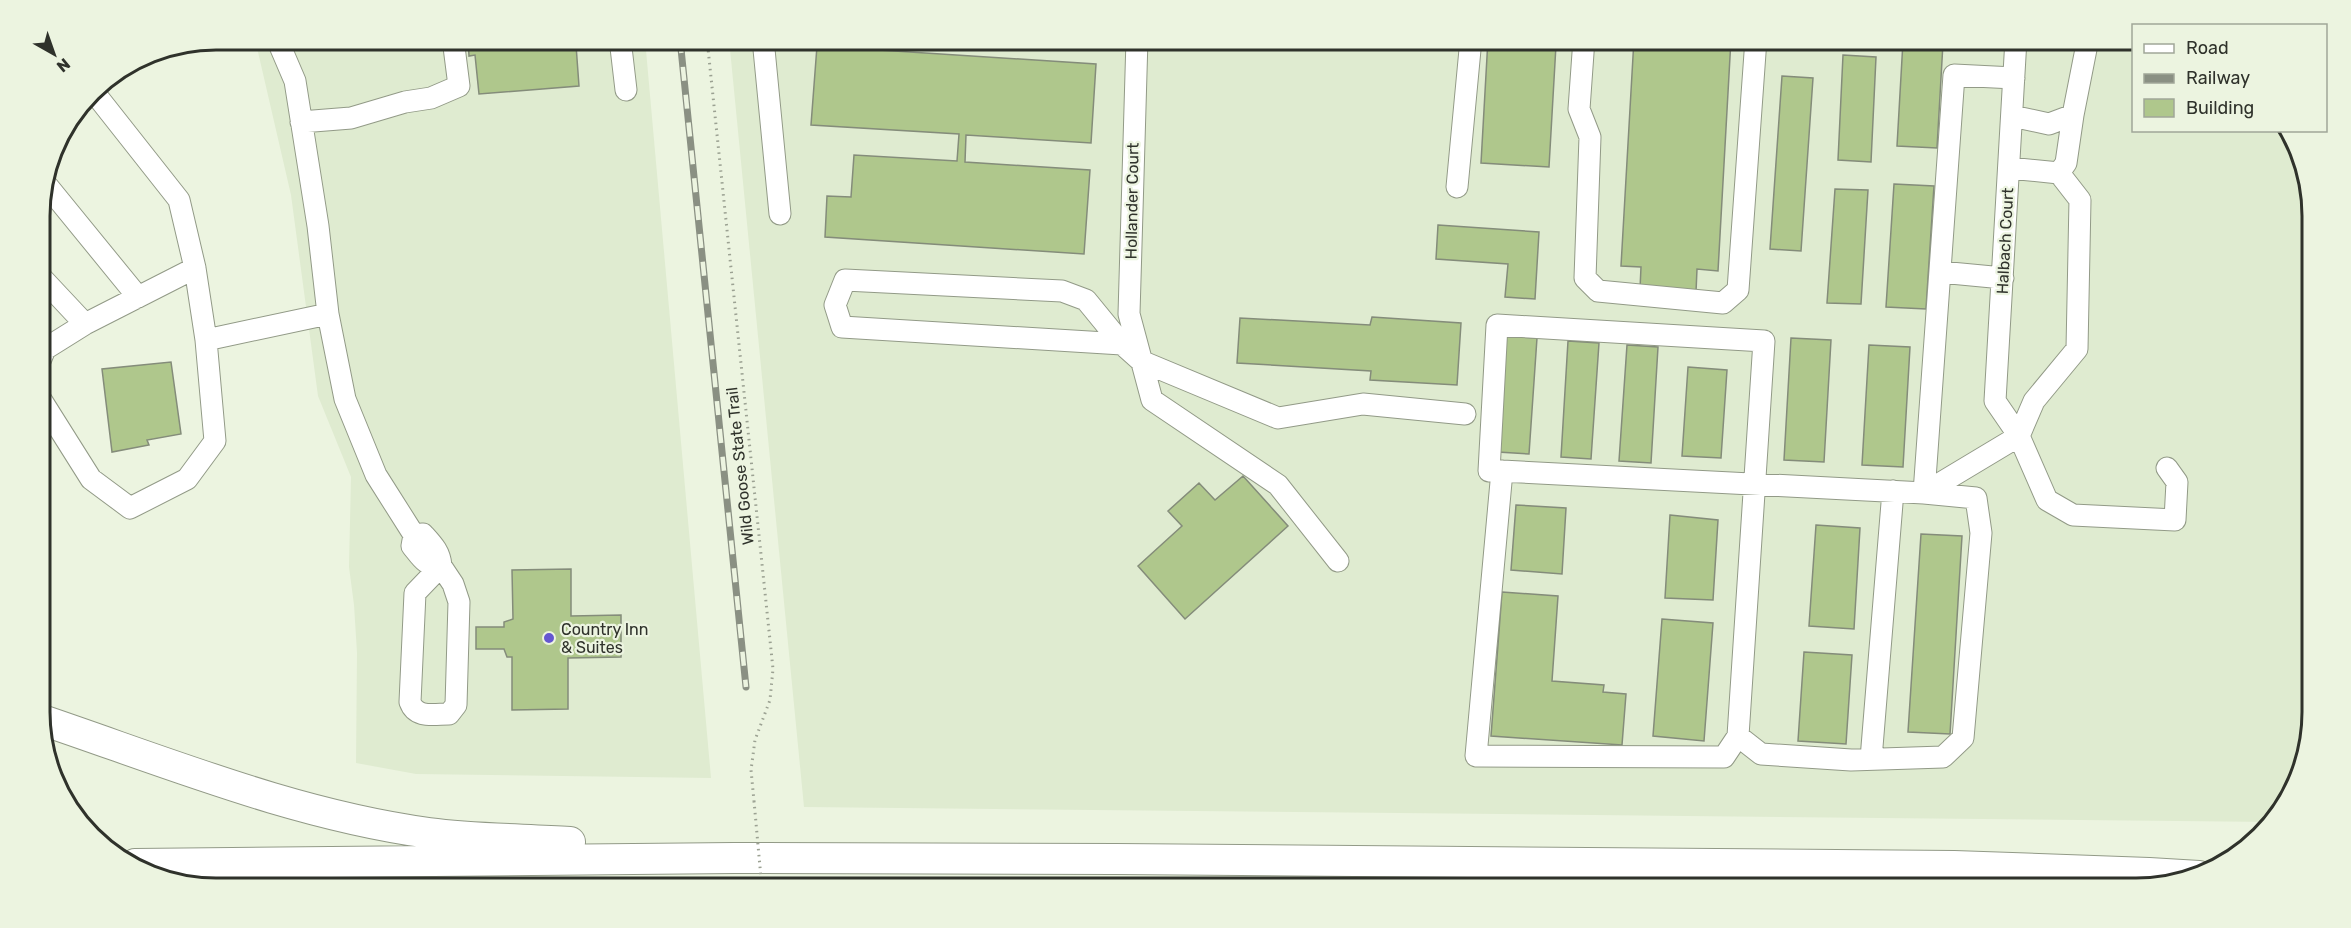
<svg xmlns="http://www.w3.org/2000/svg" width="2351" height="928" viewBox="0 0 2351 928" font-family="Rubik,sans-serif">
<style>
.built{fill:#dfebd0}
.building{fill:#afc78c;stroke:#848c7a;stroke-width:1.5}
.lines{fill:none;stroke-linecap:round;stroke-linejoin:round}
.minor-casing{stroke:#929a87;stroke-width:23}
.highway-casing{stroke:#929a87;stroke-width:32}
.path{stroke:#9ba192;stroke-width:3;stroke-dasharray:1.5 4.5;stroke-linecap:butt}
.minor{stroke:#fff;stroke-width:21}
.highway{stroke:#fff;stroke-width:30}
.rail-casing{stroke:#8a9083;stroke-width:7}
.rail{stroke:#ecf4e0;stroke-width:4.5;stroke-dasharray:14;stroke-linecap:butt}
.path-bridge{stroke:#9ba192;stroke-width:3;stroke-dasharray:1.5 4.5;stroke-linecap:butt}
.poi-dot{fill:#6557d0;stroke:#ecf4e0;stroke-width:2}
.labels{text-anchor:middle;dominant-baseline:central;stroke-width:4.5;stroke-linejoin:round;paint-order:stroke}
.street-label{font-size:16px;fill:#2f322b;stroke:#ecf4e0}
.poi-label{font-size:16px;fill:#2f322b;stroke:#ecf4e0;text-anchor:start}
.rim{fill:none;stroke:#2f322b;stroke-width:3}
</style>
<rect width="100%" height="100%" fill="#ecf4e0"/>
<path class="built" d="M255,39H645L711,778L416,774L356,763L357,653L354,605L349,567L351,477L318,396L291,195Z
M729,39H2133L2134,130L2283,131L2310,192L2312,713L2303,770L2274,822L804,807Z"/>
<path class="building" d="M468,39H568V45H576L579,86L479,94L475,55L469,56Z
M1488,39H1533V44L1556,45L1549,167L1481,163Z
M1634,39H1731L1718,271L1697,269L1696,292L1640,289L1641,267L1621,266Z
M1903,41L1943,43L1937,148L1897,146Z
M817,46L1096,64L1091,143L966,135L965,162L1090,170L1084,254L825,237L827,196L851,197L854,155L957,161L959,134L811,125Z
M1843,55L1876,57L1871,162L1838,160Z
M1782,76L1813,78L1801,251L1770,249Z
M1894,184L1934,186L1926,309L1886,307Z
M1835,189L1868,190L1861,304L1827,303Z
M39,204L49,215L40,222Z
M1438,225L1539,232L1535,299L1505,297L1508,264L1436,259Z
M1372,317L1461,323L1457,385L1370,380L1371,371L1237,363L1240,318L1370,325Z
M1506,336L1537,338L1529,454L1498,452Z
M1791,338L1831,340L1824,462L1784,460Z
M1568,341L1599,343L1591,459L1561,457Z
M1627,345L1658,347L1651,463L1619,461Z
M1869,345L1910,347L1903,467L1862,465Z
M171,362L181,434L147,440L149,445L112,452L102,369Z
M1688,367L1727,370L1721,458L1682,456Z
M1243,476L1288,526L1185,619L1138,566L1182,526L1168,511L1199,483L1215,500Z
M1516,505L1566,508L1562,574L1511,570Z
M1670,515L1718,520L1713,600L1665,598Z
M1816,525L1860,528L1854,629L1809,626Z
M1921,534L1962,536L1950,734L1908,732Z
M571,569V616L621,615V657L568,658V709L512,710V657H507L504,649H476V627H504V622L513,619L512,570Z
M1502,592L1558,596L1552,681L1604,685L1603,692L1626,694L1622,745L1491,736Z
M1662,619L1713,623L1704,741L1653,736Z
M1804,652L1852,655L1846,744L1798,741Z"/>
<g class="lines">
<defs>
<path id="minor" d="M277,39L295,81L318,226L328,314L345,399L376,475L414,535L412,546C421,557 426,567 441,566C440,552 433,545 423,534L414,535
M620,39L626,90
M763,39L780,214
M1137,39L1129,314L1152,400L1278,485L1338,561
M1584,39L1579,109L1590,137L1585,278L1598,291L1723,303L1738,290L1756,39
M2016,39L1995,401L2019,436L2047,500L2073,515L2175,520L2177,482L2167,468
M2014,78L1954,75L1924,493L2019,436L2034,401L2077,349L2080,200L2059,173
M93,91L179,200L195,268L206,340
M2012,116L2049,124L2073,115L2088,39
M301,122L351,118L405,102L431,98L459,86L453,39
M2009,168L2059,173L2066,163L2073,115
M45,183L138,297
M1457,187L1471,39
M1940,272L2003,278
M40,276L85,324
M1122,344L842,327L835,305L845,280L1062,291L1086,300L1122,344L1141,361L1278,418L1363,404L1465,414
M40,361L45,349L85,324L195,268
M40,398L91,479L130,508L187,479L215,441L206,340L328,314
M1502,471L1476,756L1724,757L1738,736L1764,341L1497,325L1489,471H1502L1924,493L1976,498L1981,533L1963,738L1943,757L1851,760L1761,754L1738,736
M441,566L453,584L459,602L456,705L449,714C434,714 416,719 410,702L415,593Z
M1871,759L1893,491"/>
<path id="highway" d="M42,720C169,763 296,815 429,833C475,839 524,839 570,842
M135,864L734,858L1117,859L1954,866L2149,873L2199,876"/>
</defs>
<use href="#minor" class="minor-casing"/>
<use href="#highway" class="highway-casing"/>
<path class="path" d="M707,39L773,669L770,700L755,740L751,770L754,801"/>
<use href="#minor" class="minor"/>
<use href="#highway" class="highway"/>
<defs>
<path id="rail" d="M680,39L746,687"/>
</defs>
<use href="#rail" class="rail-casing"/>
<use href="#rail" class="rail"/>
<path class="path-bridge" d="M754,801L762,889"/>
</g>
<circle class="poi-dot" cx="549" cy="638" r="6"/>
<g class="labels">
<g class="street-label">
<text transform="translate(1132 201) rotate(-89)">Hollander Court</text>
<text transform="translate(2005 241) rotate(-87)">Halbach Court</text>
<text transform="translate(740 466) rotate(-96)">Wild Goose State Trail</text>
</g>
<g class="poi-label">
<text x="561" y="629">Country Inn<tspan x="561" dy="18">&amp; Suites</tspan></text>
</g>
</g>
<path d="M0 0H2351V928H0ZM216 50H2136A166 166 0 0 1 2302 216V712A166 166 0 0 1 2136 878H216A166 166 0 0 1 50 712V216A166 166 0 0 1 216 50Z" fill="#ecf4e0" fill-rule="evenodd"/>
<path class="rim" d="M216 50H2136A166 166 0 0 1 2302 216V712A166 166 0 0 1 2136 878H216A166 166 0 0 1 50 712V216A166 166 0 0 1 216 50Z"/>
<rect x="2132" y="24" width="195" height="108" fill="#ecf4e0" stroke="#a0a698" stroke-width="1.5"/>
<rect x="2144" y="44" width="30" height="9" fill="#ffffff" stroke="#a0a698" stroke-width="1.5"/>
<text x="2186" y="54" font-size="18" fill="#2f322b">Road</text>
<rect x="2144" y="74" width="30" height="9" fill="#8a9083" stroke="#a0a698" stroke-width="1.5"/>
<text x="2186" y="84" font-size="18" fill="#2f322b">Railway</text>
<rect x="2144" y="99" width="30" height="18" fill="#afc78c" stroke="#a0a698" stroke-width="1.5"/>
<text x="2186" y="114" font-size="18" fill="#2f322b">Building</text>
<g transform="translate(54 54) rotate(140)" stroke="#ecf4e0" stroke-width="4.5" paint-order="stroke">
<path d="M0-4.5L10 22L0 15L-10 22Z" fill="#2f322b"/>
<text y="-9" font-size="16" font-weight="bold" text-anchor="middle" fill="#2f322b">N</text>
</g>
</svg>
